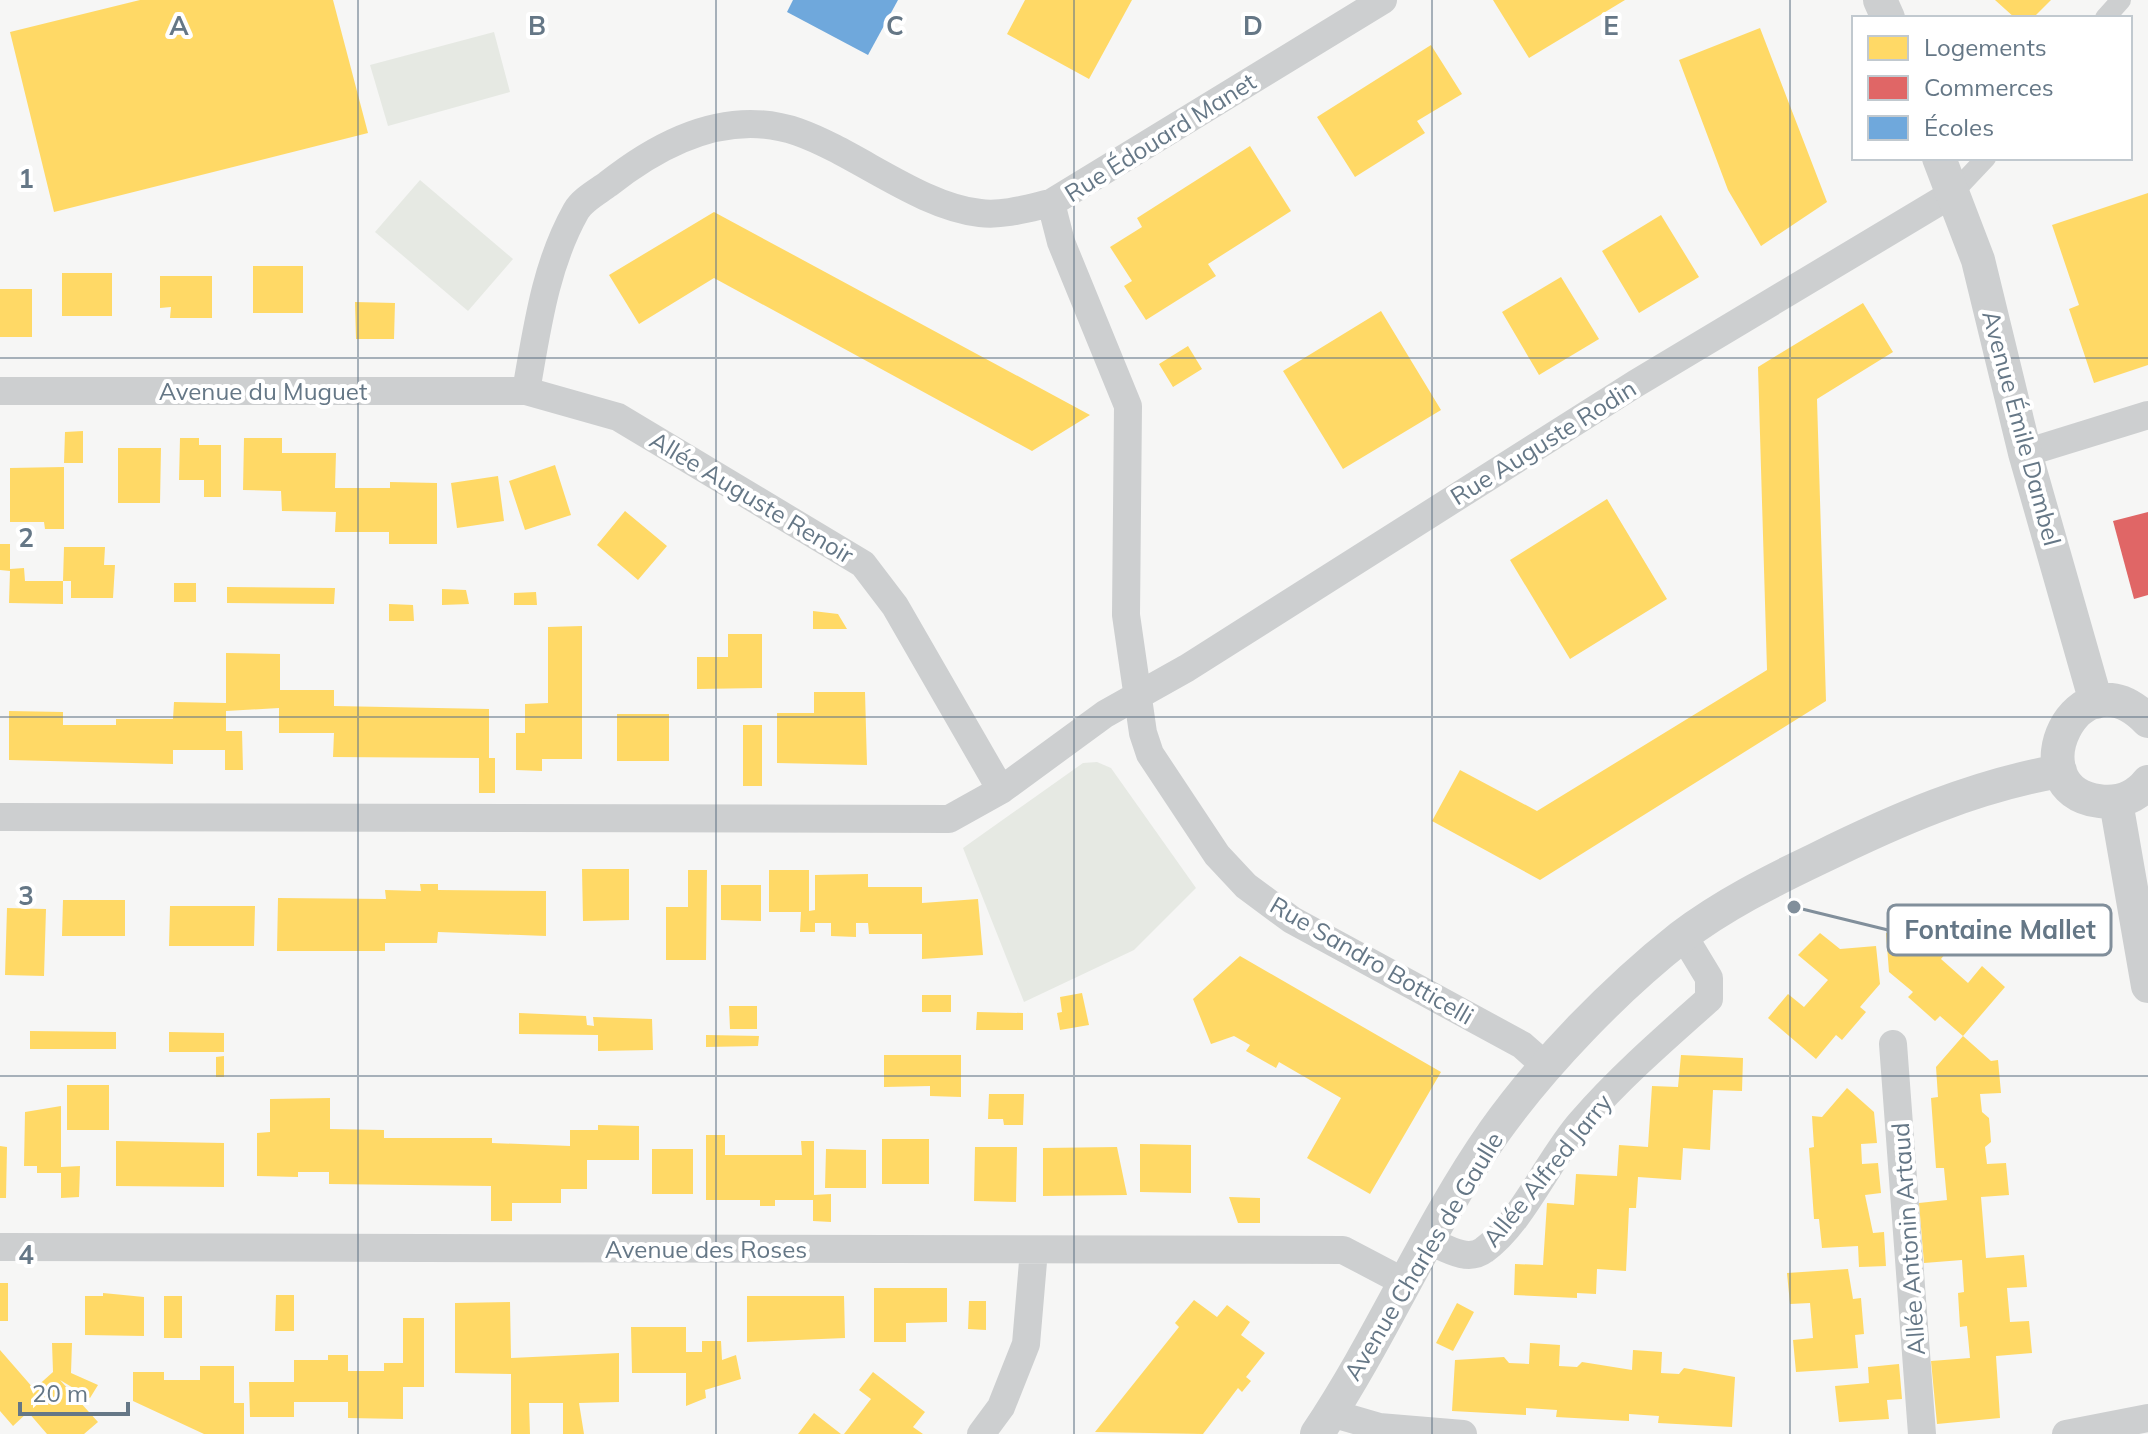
<svg xmlns="http://www.w3.org/2000/svg" width="2148" height="1434" viewBox="0 0 2148 1434" font-family="Mulish,sans-serif">
<style>
.green{fill:#e6e9e3}
.homes{fill:#ffd966}
.shops{fill:#e06666}
.schools{fill:#6fa8dc}
.lines{fill:none;stroke-linecap:round;stroke-linejoin:round}
.pedestrian{stroke:#cdcfd0;stroke-width:20}
.minor{stroke:#cdcfd0;stroke-width:28}
.tertiary{stroke:#cdcfd0;stroke-width:34}
.grid{fill:none;stroke:#657786;stroke-width:2;stroke-opacity:0.55}
.labels{text-anchor:middle;dominant-baseline:central;stroke-width:8;stroke-linejoin:round;paint-order:stroke}
.street-label{font-size:24px;fill:#657786;stroke:#fff}
.grid-label{font-size:26px;text-anchor:middle;font-weight:bold;fill:#657786;stroke:#fff;stroke-width:8;stroke-linejoin:round;paint-order:stroke}
.leader{fill:none;stroke:#818f9b;stroke-width:3}
.callout-dot{fill:#818f9b;stroke:#fff;stroke-width:3}
.callout{fill:#fff;stroke:#818f9b;stroke-width:3}
.callout-label{font-size:26px;text-anchor:middle;font-weight:bold;fill:#657786}
</style>
<rect width="100%" height="100%" fill="#f6f6f5"/>
<path class="green" d="M494,32L510,92L388,126L370,65Z
M420,180L513,259L468,311L375,232Z
M1097,762L1111,768L1196,888L1134,950L1024,1002L963,848L1083,763Z"/>
<path class="homes" d="M140,0H333L368,133L54,212L10,32Z
M1025,0H1132L1089,79L1007,34Z
M1493,0H1625L1529,58Z
M1995,0H2051L2033,18H2015Z
M1760,28L1827,202L1761,246L1728,190L1679,60Z
M1431,45L1462,94L1417,121L1425,133L1355,177L1317,117Z
M1250,146L1291,211L1208,264L1216,276L1146,320L1124,286L1132,281L1110,247L1142,227L1137,218Z
M2148,193V365L2094,383L2069,309L2079,305L2052,225Z
M714,212L1090,415L1032,451L714,278L639,324L609,275Z
M1661,215L1699,277L1639,313L1602,251Z
M253,266H303V313H253Z
M62,273H112V316H62Z
M160,276H212V318H170L171,307L160,308Z
M1561,277L1599,339L1539,375L1502,312Z
M0,289H32V337H0Z
M355,302L395,303L394,339H356Z
M1863,303L1893,352L1817,399L1826,701L1540,880L1432,821L1460,770L1537,811L1767,670L1758,367Z
M1381,311L1441,410L1343,469L1283,371Z
M1188,346L1202,369L1173,387L1159,364Z
M83,431V463H64L65,432Z
M180,438H199V445H221V497H204V480H179Z
M244,438H282V453H336L335,488H390V482L437,483V544H389V532H335L336,512L282,511L281,491L243,490Z
M118,448H161L160,503H118Z
M555,465L571,515L525,530L509,481Z
M64,467V529H45L44,522H10V468Z
M498,476L504,521L457,528L451,483Z
M1607,499L1667,599L1570,659L1510,560Z
M625,511L667,546L638,580L597,545Z
M0,544H10V569L24,568L25,581H63L64,547H105L104,565H115L113,598H71V581H63V604L9,603L10,571L0,570Z
M174,583H196V602H174Z
M227,587L335,588L334,604L227,603Z
M442,589L466,590L469,604L442,605Z
M536,592L537,605H514V593Z
M389,604L413,605L414,621H389Z
M813,611L838,614L847,629H813Z
M582,626V759H542V771L516,770V733H525V704L548,703V627Z
M728,634H762V688L697,689V657H728Z
M226,653L280,654V690H334V706L489,709V758H495V793H479V758L333,757L334,733H279V708L226,711V731H242L243,770H225V750H173V764L9,760V711L63,712V725H116V719H173L174,702L226,703Z
M814,692H865L867,765L777,763V713H814Z
M617,714H669V761H617Z
M743,725H762V786H743Z
M582,869H629V920L583,921Z
M688,870H707L706,960H666V907H688Z
M769,870H809V911L815,910V875L868,874V887H922V903L978,899L983,955L922,959V934H869L868,923H856V937L831,936V923H815V932H800L801,912H769Z
M420,884H438V890L546,891V936L438,932L437,943H385V951H277L278,898L386,899L385,890L421,891Z
M721,885H761V921L721,920Z
M63,900H125V936H62Z
M170,906H255L254,946H169Z
M7,908L46,909L44,976L5,975Z
M1931,923L1954,943L1941,959L1968,983L1982,966L2005,987L1963,1036L1940,1016L1935,1021L1908,997L1913,992L1889,972L1886,933L1924,931Z
M1820,933L1840,949L1876,946L1880,984L1860,1007L1866,1012L1842,1040L1836,1035L1816,1059L1768,1018L1788,994L1804,1007L1828,980L1798,955Z
M1240,956L1441,1072L1370,1194L1307,1158L1341,1098L1279,1062L1276,1068L1246,1051L1250,1045L1234,1036L1211,1044L1193,999Z
M1082,993L1089,1025L1060,1030L1057,1013L1062,1012L1060,997Z
M922,995H951V1012H922Z
M729,1006H757V1029H730Z
M977,1012L1023,1013V1030H976Z
M519,1013L586,1016L587,1025L594,1026L593,1017L652,1019L653,1050L598,1051V1035L519,1034Z
M30,1031L116,1032V1049H30Z
M169,1032L224,1033V1052H169Z
M706,1035L759,1036L758,1046L706,1047Z
M1963,1036L1991,1061L1998,1060L2001,1093L1980,1094L1982,1112L1989,1118L1990,1129L1991,1142L1985,1147L1987,1164L2006,1163L2009,1195L1981,1197L1986,1258L2024,1255L2027,1287L2007,1288L2010,1322L2029,1321L2032,1353L1996,1356L2000,1418L1937,1424L1931,1361L1970,1358L1967,1326L1960,1327L1958,1293L1964,1292L1962,1260L1924,1263L1919,1203L1947,1200L1944,1168H1936L1931,1098L1938,1097L1936,1067Z
M884,1055H961V1097L930,1096V1086L884,1087Z
M1681,1055L1743,1058L1742,1091L1713,1090L1710,1150L1683,1148L1681,1180L1638,1177L1636,1208H1629L1626,1271L1597,1269L1596,1294L1577,1293V1298L1514,1295L1515,1264L1543,1265L1547,1203L1574,1205L1576,1174L1617,1176L1619,1145L1648,1147L1652,1086L1678,1087Z
M224,1056V1077H216V1057Z
M67,1085H109V1130H67Z
M1847,1088L1874,1112L1877,1143L1861,1144L1862,1164L1878,1163L1881,1193L1865,1195L1873,1233L1884,1232L1886,1266L1859,1267L1858,1246L1822,1248L1819,1219H1814L1809,1148L1814,1147L1812,1116L1822,1117Z
M989,1094H1024L1023,1125H1004L1003,1119H988Z
M330,1098V1129L384,1130V1138H492V1143L570,1146V1130H598V1125L639,1126V1160H587V1189H561V1203H512V1221H491V1186L329,1184V1172H298V1177L257,1176V1133L270,1132V1099Z
M61,1106V1167L80,1166L79,1197L61,1198V1173H37V1166H24L25,1112Z
M706,1135H725V1155H802L801,1141H814V1195L831,1194V1222L813,1221V1200H775V1206H760V1200H706Z
M882,1139H929V1184H882Z
M116,1141L224,1143V1187L116,1186Z
M1140,1144L1191,1145V1193L1140,1192Z
M0,1146L7,1147L6,1198H0Z
M975,1147H1017L1016,1202L974,1201Z
M1117,1147L1127,1195L1043,1196V1148Z
M652,1149H693V1194H652Z
M826,1149L866,1150V1188H825Z
M1229,1197L1260,1198V1223H1238Z
M1848,1269L1853,1299L1861,1298L1864,1334L1855,1335L1858,1368L1796,1372L1793,1340L1813,1338L1810,1303L1790,1304L1787,1273Z
M0,1283H8V1321H0Z
M874,1288H947V1322L906,1323V1342H874Z
M103,1293L144,1297V1336L85,1335V1296H103Z
M276,1295H294V1331H275Z
M164,1296H182V1338H164Z
M747,1296H844L845,1338L747,1342Z
M1194,1300L1217,1317L1227,1305L1250,1322L1241,1335L1265,1353L1246,1377L1251,1381L1242,1392L1238,1388L1203,1434L1095,1432L1179,1327L1175,1323Z
M969,1301H986V1330L968,1329Z
M510,1302L511,1358L619,1353V1402L579,1403L584,1434H563V1403H529L530,1434H511V1374L455,1373V1303Z
M1457,1303L1474,1312L1453,1351L1436,1343Z
M403,1318H424V1387H403V1419L348,1418V1402H294V1417H250L249,1382H294V1360H328V1355H348V1371H384V1363H403Z
M631,1327H686V1352H702V1341H721L722,1360L736,1355L741,1379L705,1390L706,1398L686,1406V1373H632Z
M52,1343H72L71,1373L98,1385L90,1398L60,1380L98,1422L84,1434H47L28,1412L13,1426L0,1411V1350L34,1389L53,1372Z
M1530,1343L1560,1345L1559,1366L1577,1367L1582,1362L1632,1370L1633,1350L1662,1352L1661,1373L1679,1374L1684,1368L1735,1377L1732,1427L1658,1423L1659,1416L1629,1414V1421L1556,1417L1557,1410L1526,1408V1415L1452,1411L1455,1360L1504,1357L1509,1363L1529,1364Z
M1899,1364L1902,1399L1887,1400L1889,1419L1839,1422L1835,1386L1869,1383L1868,1367Z
M200,1366H234V1403H244V1434H204L133,1401V1372H164V1380H200Z
M873,1372L925,1412L913,1427L923,1434H844L871,1399L859,1390Z
M814,1413L841,1434H798Z"/>
<path class="shops" d="M2148,512V595L2134,599L2113,521Z"/>
<path class="schools" d="M793,0H898L868,55L787,12Z"/>
<g class="lines">
<path class="pedestrian" d="M2105,18L2121,0
M1952,194L1986,158"/>
<path class="minor" d="M1051,203L1061,242L1128,406L1126,615L1143,733L1150,754L1217,855L1246,886L1292,920L1522,1045L1547,1067
M0,391H526L618,417L863,564L895,606L1001,790
M526,391C537,329 545,266 576,211C582,200 597,192 608,184C661,142 729,108 798,132C857,153 919,206 980,213C1003,216 1029,208 1051,203L1383,0
M2025,453L2148,415
M0,817L949,819L1001,790L1105,714L1187,668L1635,384L1952,194
M1893,1044L1922,1434
M1427,1240C1444,1247 1467,1263 1484,1250C1522,1223 1549,1158 1581,1122C1620,1077 1665,1038 1709,999V978L1683,935
M0,1247L1343,1250L1404,1282
M1331,1413L1379,1427L1463,1434
M981,1434L1001,1407L1026,1344L1034,1250
M2066,1434L2148,1418"/>
<path class="tertiary" d="M1880,0L1888,18
M1939,158L1978,260L2025,453L2096,702
M2148,721C2077,647 2013,790 2099,801C2119,804 2136,797 2148,782
M2116,802L2148,986
M1317,1434C1382,1337 1427,1228 1494,1132C1543,1063 1615,989 1681,937C1723,905 1771,881 1817,859C1896,820 1974,786 2060,771"/>
</g>
<path class="grid" d="M358,0V1434M716,0V1434M1074,0V1434M1432,0V1434M1790,0V1434M0,358H2148M0,717H2148M0,1076H2148"/>
<g class="labels">
<g class="street-label">
<text transform="translate(1160 137) rotate(-32)">Rue Édouard Manet</text>
<text x="263" y="391">Avenue du Muguet</text>
<text transform="translate(2022 428) rotate(75)">Avenue Émile Dambel</text>
<text transform="translate(1543 442) rotate(-32)">Rue Auguste Rodin</text>
<text transform="translate(752 497) rotate(31)">Allée Auguste Renoir</text>
<text transform="translate(1372 960) rotate(30)">Rue Sandro Botticelli</text>
<text transform="translate(1547 1170) rotate(-51)">Allée Alfred Jarry</text>
<text transform="translate(1908 1239) rotate(-94)">Allée Antonin Artaud</text>
<text x="706" y="1249">Avenue des Roses</text>
<text transform="translate(1423 1256) rotate(-59)">Avenue Charles de Gaulle</text>
</g>
</g>
<g class="grid-label">
<text x="179" y="35">A</text>
<text x="537" y="35">B</text>
<text x="895" y="35">C</text>
<text x="1253" y="35">D</text>
<text x="1611" y="35">E</text>
<text x="26" y="188">1</text>
<text x="26" y="547">2</text>
<text x="26" y="905">3</text>
<text x="26" y="1264">4</text>
</g>
<path class="leader" d="M1794 907L1888 930"/>
<circle class="callout-dot" cx="1794" cy="907" r="8"/>
<rect class="callout" x="1888" y="905" width="223" height="50" rx="8"/>
<g class="callout-label">
<text x="2000" y="939">Fontaine Mallet</text>
</g>
<rect x="1852" y="16" width="280" height="144" fill="#ffffff" stroke="#c1c9cf" stroke-width="2"/>
<rect x="1868" y="36" width="40" height="24" fill="#ffd966" stroke="#c1c9cf" stroke-width="2"/>
<text x="1924" y="56" font-size="24" fill="#657786">Logements</text>
<rect x="1868" y="76" width="40" height="24" fill="#e06666" stroke="#c1c9cf" stroke-width="2"/>
<text x="1924" y="96" font-size="24" fill="#657786">Commerces</text>
<rect x="1868" y="116" width="40" height="24" fill="#6fa8dc" stroke="#c1c9cf" stroke-width="2"/>
<text x="1924" y="136" font-size="24" fill="#657786">Écoles</text>
<path d="M20 1402v12h108v-12" fill="none" stroke="#657786" stroke-width="4"/>
<text x="32" y="1402" font-size="24" fill="#657786" stroke="#ffffff" stroke-width="6" paint-order="stroke">20 m</text>
</svg>
